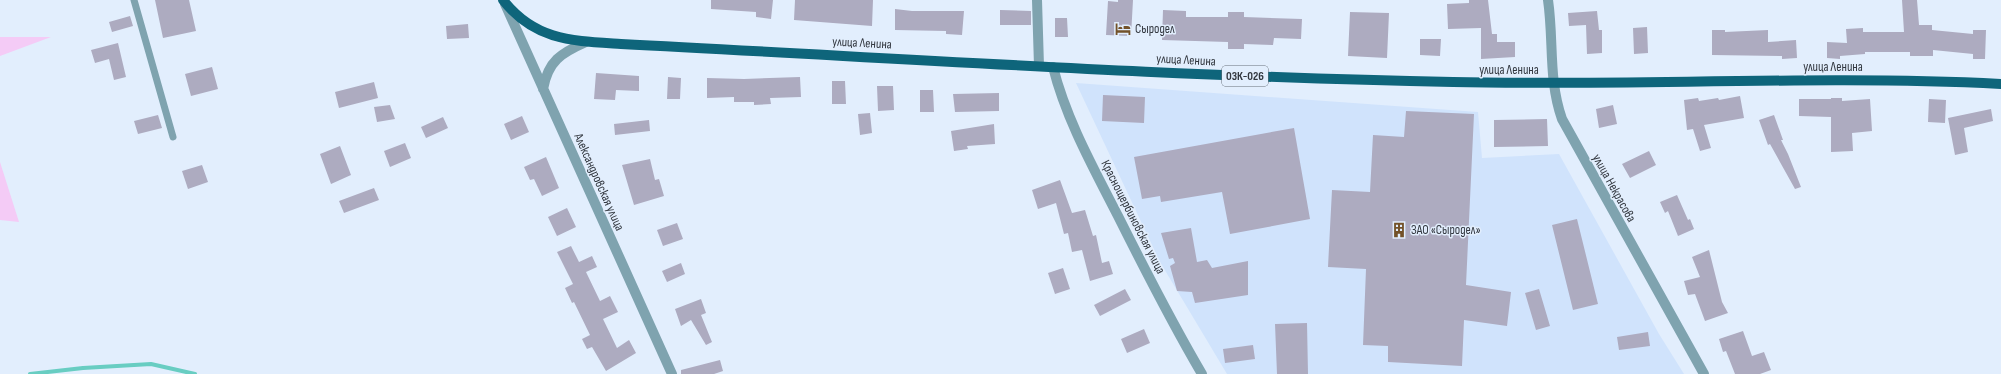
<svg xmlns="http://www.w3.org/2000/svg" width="2001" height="374" viewBox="0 0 2001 374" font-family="'Sofia Sans Condensed',sans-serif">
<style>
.built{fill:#d0e3fc}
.green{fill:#f4cbf6}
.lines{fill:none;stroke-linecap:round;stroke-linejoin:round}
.stream{stroke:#68cdc2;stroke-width:4}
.building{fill:#adabc0}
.service{stroke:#7fa3af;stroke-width:7}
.minor{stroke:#7fa3af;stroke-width:10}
.primary{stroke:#0e657b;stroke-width:10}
.labels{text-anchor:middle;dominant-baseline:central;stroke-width:3;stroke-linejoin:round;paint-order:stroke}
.shield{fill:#e2eefd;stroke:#676e78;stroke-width:1}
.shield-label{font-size:12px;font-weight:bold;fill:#32373f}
.poi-label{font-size:13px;fill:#32373f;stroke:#e2eefd;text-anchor:start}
.street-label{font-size:13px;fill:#32373f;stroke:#e2eefd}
</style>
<rect width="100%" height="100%" fill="#e2eefd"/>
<path class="built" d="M1076,83L1478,112L1482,158L1559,154L1659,334L1684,374H1227L1160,262Z"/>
<path class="green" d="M0,37H51L0,56Z
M0,162L19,222L0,220Z"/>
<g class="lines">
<path class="stream" d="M30,374L83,368L151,364L195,374"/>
</g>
<path class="building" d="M155,0H189L196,31L163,38Z
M711,0H773L771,19L756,17V12L711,9Z
M795,0H873L872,26L794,20Z
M1118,0H1133L1131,36L1106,35L1108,1L1118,2Z
M1469,0H1488L1492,34H1497V42H1515V57L1481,59V28L1448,29L1447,4L1469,3Z
M1902,0H1917L1919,25H1932V30L1973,34V30H1986L1985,59H1973V54L1933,50V56H1910V52H1865V54L1840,56V59L1827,58V42L1847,43L1846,29L1863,28V32H1904Z
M895,9L912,11H964L962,35L946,34V31L895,30Z
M1000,10L1031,11V25H1000Z
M1163,10L1186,11V17H1228V12H1244V17L1302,19L1301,39L1274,38L1273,45L1244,44V49H1228V42L1162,40Z
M1597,11L1599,30H1602V53L1587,54L1586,25L1569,26L1568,13Z
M1350,12L1389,13L1387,58L1348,56Z
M130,16L133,26L112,32L109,22Z
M1055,18H1067L1068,37H1055Z
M468,24L469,38L447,39L446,26Z
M1647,27L1648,53L1634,54L1633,28Z
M1712,30H1725V32L1768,30V42L1796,40L1797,58L1782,59V56L1712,55Z
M1420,39H1441L1440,56L1420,55Z
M118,43L126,77L114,80L109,59L95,63L91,50Z
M212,67L218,89L191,96L185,74Z
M596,73L639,76V91L616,90L615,100L594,99Z
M668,77L681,78L680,99H667Z
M800,77L801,97L770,98L771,104L754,105V102H734V97L707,98V78L744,79Z
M832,81H845L846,104H832Z
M374,82L378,98L339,108L335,92Z
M877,86H893L894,110L878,111Z
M920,90H933L934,112H920Z
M999,93V111L955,112L953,94Z
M1103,95L1145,97L1144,123L1102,121Z
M1740,96L1744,118L1704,125L1711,148L1700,151L1693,129L1687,130L1684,100L1698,98L1699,101L1718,98L1719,100Z
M1831,98H1842V101L1870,99L1872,131L1852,133L1853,151L1831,152V117L1799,116V99H1831Z
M1929,99L1946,100L1945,123L1928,122Z
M390,105L395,119L377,122L374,107Z
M1613,105L1617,124L1599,128L1596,109Z
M1991,109L1993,121L1964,128L1968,152L1955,155L1948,118Z
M1406,111L1474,114L1466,285L1511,292L1507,326L1464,320L1462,366L1388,362V346L1363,345L1366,269L1328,267L1332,190L1370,192L1373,135L1404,137Z
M870,113L872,133L860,135L858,114Z
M158,115L162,128L138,134L134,121Z
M1774,115L1783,140H1781L1788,154L1801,187L1795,189L1770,144L1768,145L1759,120Z
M522,116L529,132L511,140L504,124Z
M443,117L448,128L426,138L421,127Z
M1547,119L1548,146L1494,147V120Z
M649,120L650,131L615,135L614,124Z
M994,124L995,144L967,146L968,149L954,151L951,131Z
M1294,128L1310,219L1230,234L1222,192L1161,202L1160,196L1142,199L1134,157Z
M405,143L411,158L390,167L384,151Z
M340,146L351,175L331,184L320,154Z
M1649,151L1656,165L1630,178L1622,164Z
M546,157L559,188L542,196L534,179L530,180L524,167Z
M650,159L655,180L659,179L664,196L634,205L622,165Z
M202,165L208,182L188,189L182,171Z
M1060,180L1072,213L1085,210L1093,236L1096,235L1102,263L1109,261L1113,274L1090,281L1082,250L1072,252L1068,233L1064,234L1056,203L1038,209L1032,190Z
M374,188L379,200L344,213L339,201Z
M1677,195L1688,220L1690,219L1694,229L1678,236L1668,211L1665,213L1660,202Z
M567,208L576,227L557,236L548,217Z
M1577,219L1598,304L1573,310L1552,225Z
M677,223L683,239L663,246L657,230Z
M1191,228L1197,262L1207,260L1212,268L1248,261V295L1195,303L1192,292L1177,291L1170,266L1175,263L1173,258L1169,259L1161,233Z
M571,246L579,262L592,256L597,267L586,272L600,301L610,296L618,312L603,319L617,348L629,340L636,353L606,371L592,347L587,349L582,339L590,335L574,302L572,303L565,288L573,284L557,252Z
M1709,250L1722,302L1728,313L1705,321L1695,294L1688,295L1684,281L1700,277L1692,257Z
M681,263L685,274L667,282L662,271Z
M1063,268L1070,289L1055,294L1048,273Z
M1125,289L1131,300L1100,316L1094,305Z
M1539,289L1550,326L1536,330L1525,293Z
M701,299L706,313L701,315L712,342L706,345L691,320L681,326L675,309Z
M1307,323L1308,374H1277L1275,324Z
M1144,329L1150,343L1127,353L1121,339Z
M1743,331L1752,356L1764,352L1771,370L1760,374H1735L1726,351L1723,352L1719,339Z
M1648,332L1650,346L1619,350L1617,337Z
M1253,345L1255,359L1225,363L1223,349Z
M720,360L723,371L714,374H681V370Z"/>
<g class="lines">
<path class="service" d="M134,0L173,137"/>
<path class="minor" d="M1037,0L1039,66
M1548,0C1554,41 1548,79 1562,119L1704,374
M505,4L672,374
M1053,67C1066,119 1094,169 1118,216C1145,270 1172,323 1202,374
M543,89C548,61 561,53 586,42"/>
<path class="primary" d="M503,0C535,41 573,41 621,44C898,58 1175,77 1453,82C1636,86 1818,75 2001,84"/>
</g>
<defs>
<symbol id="hotel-bare" viewBox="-9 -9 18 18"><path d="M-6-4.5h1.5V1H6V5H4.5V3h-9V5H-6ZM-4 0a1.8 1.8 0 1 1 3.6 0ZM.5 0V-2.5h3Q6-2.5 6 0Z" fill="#735229" stroke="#e2eefd" stroke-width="2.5" paint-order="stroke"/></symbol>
<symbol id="building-bare" viewBox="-9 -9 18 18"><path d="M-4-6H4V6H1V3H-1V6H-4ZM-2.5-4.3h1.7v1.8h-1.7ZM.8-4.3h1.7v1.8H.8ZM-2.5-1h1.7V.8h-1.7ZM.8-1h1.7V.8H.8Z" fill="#735229" stroke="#e2eefd" stroke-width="2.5" paint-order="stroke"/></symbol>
</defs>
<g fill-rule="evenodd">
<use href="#hotel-bare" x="1112" y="18" width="22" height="22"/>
<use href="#building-bare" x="1388" y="219" width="22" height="22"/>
</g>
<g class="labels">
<rect class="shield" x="1222" y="66" width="46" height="20" rx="3"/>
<g class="shield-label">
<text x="1245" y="76">03К-026</text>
</g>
<g class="poi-label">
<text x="1135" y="29">Сыродел</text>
<text x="1411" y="230">ЗАО «Сыродел»</text>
</g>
<g class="street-label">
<text transform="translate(862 43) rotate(3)">улица Ленина</text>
<text transform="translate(1186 60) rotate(3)">улица Ленина</text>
<text x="1833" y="67">улица Ленина</text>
<text x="1509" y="70">улица Ленина</text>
<text transform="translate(599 182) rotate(66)">Александровская улица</text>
<text transform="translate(1614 188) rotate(61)">улица Некрасова</text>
<text transform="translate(1133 217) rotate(63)">Краснощербиновская улица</text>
</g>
</g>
</svg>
